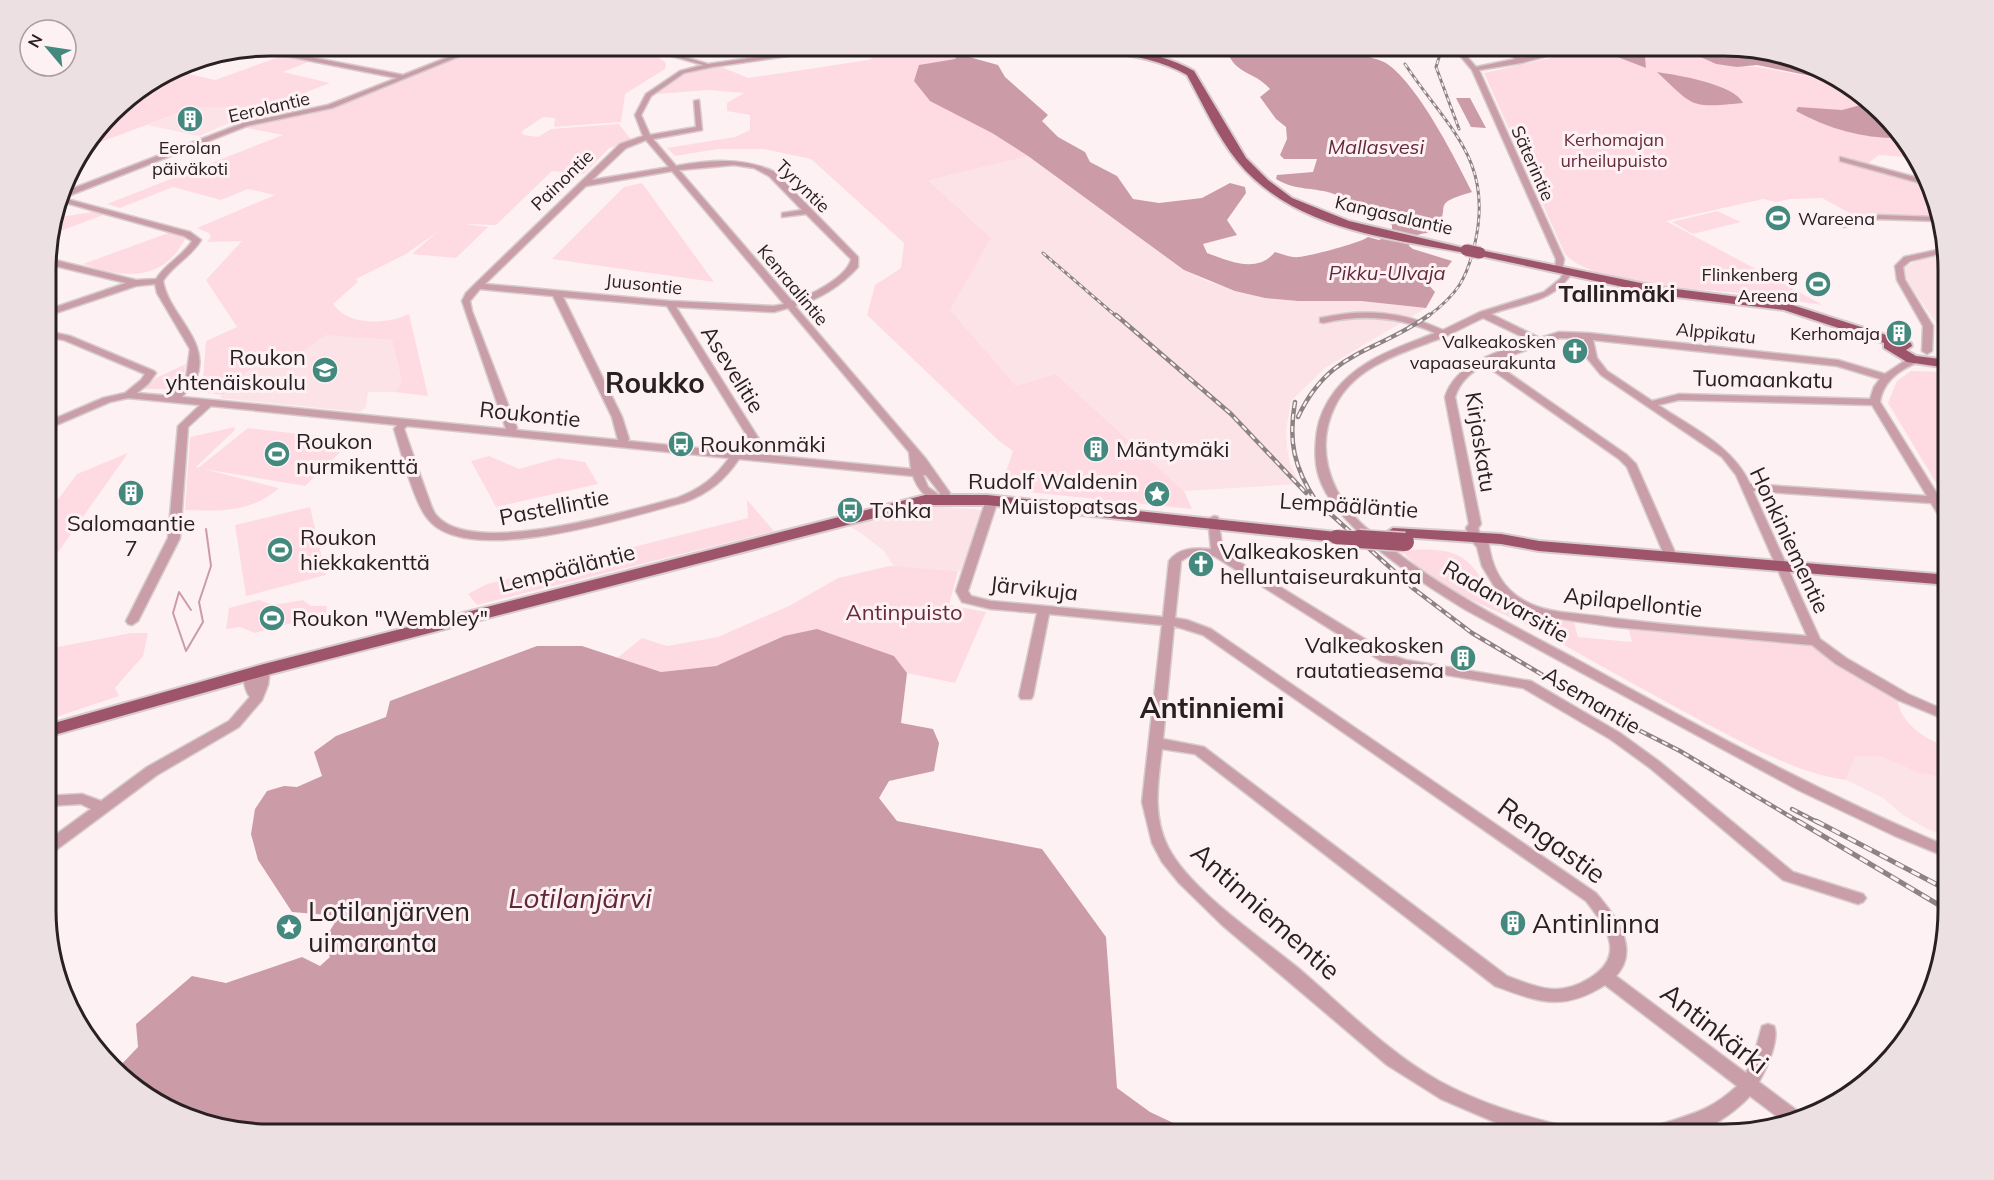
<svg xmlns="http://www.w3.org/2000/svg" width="1994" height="1180" viewBox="0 0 1994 1180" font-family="Mulish,sans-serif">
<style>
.built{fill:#fbe3e8}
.green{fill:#fedbe3}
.water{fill:#cb9ca8}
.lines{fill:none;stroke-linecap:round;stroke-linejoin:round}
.stream{stroke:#cb9ca8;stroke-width:2}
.minor-casing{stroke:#d7cbce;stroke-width:3}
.major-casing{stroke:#d7cbce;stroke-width:4}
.minor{fill:#c99ea9;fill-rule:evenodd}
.major{fill:#9e546a;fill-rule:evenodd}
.rail-far2-casing{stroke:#8d8385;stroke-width:3}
.rail-far1-casing{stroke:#8d8385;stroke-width:4.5}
.rail-casing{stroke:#8d8385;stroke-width:5}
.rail-far2{stroke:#fef1f4;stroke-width:1.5;stroke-dasharray:4;stroke-linecap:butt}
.rail-far1{stroke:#fef1f4;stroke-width:2;stroke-dasharray:6;stroke-linecap:butt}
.rail{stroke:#fef1f4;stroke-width:3;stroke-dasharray:9;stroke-linecap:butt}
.major-bridge-far2-casing{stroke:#d7cbce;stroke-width:14;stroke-linecap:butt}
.major-bridge-far1-casing{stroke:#d7cbce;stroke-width:16;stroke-linecap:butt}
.major-bridge-casing{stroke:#d7cbce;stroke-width:21;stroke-linecap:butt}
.major-bridge-far2{stroke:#9e546a;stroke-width:11}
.major-bridge-far1{stroke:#9e546a;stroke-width:14}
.major-bridge{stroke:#9e546a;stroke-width:18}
.labels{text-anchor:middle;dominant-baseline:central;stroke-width:6;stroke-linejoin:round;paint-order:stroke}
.far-street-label{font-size:18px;fill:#282022;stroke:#fef1f4}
.far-park-label{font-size:18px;fill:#672b3e;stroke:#fef1f4}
.far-poi-label{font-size:18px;fill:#282022;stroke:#fef1f4;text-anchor:end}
.far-water-label{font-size:20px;font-style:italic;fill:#63273b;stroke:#fef1f4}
.poi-label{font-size:22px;fill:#282022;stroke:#fef1f4;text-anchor:start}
.street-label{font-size:22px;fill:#282022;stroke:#fef1f4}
.park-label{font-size:22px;fill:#672b3e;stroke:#fef1f4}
.far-district-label{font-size:24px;font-weight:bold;fill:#282022;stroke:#fef1f4}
.near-street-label{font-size:27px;fill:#282022;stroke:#fef1f4}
.near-poi-label{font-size:27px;fill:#282022;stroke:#fef1f4;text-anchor:start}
.district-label{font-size:28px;font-weight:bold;fill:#282022;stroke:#fef1f4}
.near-water-label{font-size:28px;font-style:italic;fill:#63273b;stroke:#fef1f4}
.rim{fill:none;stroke:#282022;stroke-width:3}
</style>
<rect width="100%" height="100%" fill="#fef1f4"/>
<path class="built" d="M194,107H221L265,108L199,136L147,125Z
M1028,156L1184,270L1209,282L1266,298L1298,301H1361L1426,308L1325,368L1291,401L1286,431L1287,447L1290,464L1300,484L1184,491L1056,374L1016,386L949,310L991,238L927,179Z
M1948,252V359L1940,355L1937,349L1943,332L1907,282L1904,268L1917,260Z
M294,332L392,340L402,384L395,392H368L366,407L360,412L219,398Z
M930,506L983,510L962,571L894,567L884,551L858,531L848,526Z
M1879,756L1919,773L1949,779V837L1927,829L1903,815L1883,798L1846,780L1855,757Z"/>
<path class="green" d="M490,45C530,45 638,36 666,63L665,69L625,94L621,122L554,127L555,118L543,117L521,132L524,135L538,137L551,129L619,124L633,142L609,148L584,174L552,171L496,225L464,224L488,227L456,258L412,254L437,232L406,254L356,279L358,282L333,304C348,326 386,325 409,314L428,396L395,392L402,383L392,340L325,335L294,358L264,357L223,395L202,392L206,341L237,327L206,280L242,241L207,242L211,237L209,233L197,228L275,195L248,189L221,200L173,187L120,208L107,204L283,135L241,127L327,110Z
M875,45H937L965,50L955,59L919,66L992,133L1028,156L928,180L991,238L950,310L1016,386L1056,374L1184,491L1192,509L1000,489L1013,451L999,441L867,315L875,285L901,268L904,243L811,159L764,149H718L675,156L667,148L735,137L750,130V115L727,111V103L744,93L708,90L656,94L686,73L699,69L722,67L748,78L868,60L873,58L846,49Z
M1166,45H1195L1204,56L1181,57L1164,47Z
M1644,45L1685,50L1716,64L1758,67L1849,84L1883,110L1919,158L1879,155L1864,166L1927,185L1937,217L1880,214L1857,217L1822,198L1790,199L1776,202L1763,199L1666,221L1823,305C1803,303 1784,298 1765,295C1721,290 1593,287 1565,254L1484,73L1594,48L1646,68Z
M287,54L313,60L283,72L330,83L265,108L194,107L98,143L91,141L121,101L171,70L215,80Z
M642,183L714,282L552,259L624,187Z
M1717,211L1741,222L1693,234L1672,222Z
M92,212L106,214L63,230H50L54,218Z
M171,232L186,237C164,282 124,279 83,264Z
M186,364L181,385L172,389H142L156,378Z
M1911,371L1948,372L1949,496H1944L1888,403L1897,381Z
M235,427L234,431L196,467L279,488C251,513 221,511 185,510L190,437Z
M248,428L353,440L305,486L198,468Z
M128,453L47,568V514L77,474Z
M489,456L519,469L558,458L585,462L598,484L496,507L471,461Z
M747,500L774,531L477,605L468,594L487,584L748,518Z
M310,507L326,575L246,596L235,525Z
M1401,550C1419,550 1444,547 1461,557C1476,566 1478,577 1489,587C1514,612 1541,616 1574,622L1578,637L1632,642L1628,627L1814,645L1897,694C1896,721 1926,741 1949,747V779L1919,773L1879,756L1855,757L1846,780C1796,773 1752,747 1707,724C1655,696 1604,668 1552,638C1501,608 1441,597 1401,550Z
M889,566L958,571L949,605L986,612L955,683L907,673L894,656L784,636L716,666L661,672L616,659L642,638L667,646L718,637L791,605L838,578Z
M259,600L273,605L303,600L311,606H327L326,614L255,633L240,627L226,629L229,608Z
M131,633H148L143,656L115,688L119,696L47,720V649Z"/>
<path class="water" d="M1226,45H1357L1358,52C1367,58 1376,58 1384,62C1416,80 1456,160 1472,192C1428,205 1453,204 1436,231C1424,235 1412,231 1409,246L1413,249L1452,261L1440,277L1426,282L1435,292L1426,308L1361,301H1298L1265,298L1235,291L1184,270L1028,156L992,133L930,101L914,81L919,65L955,59L958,54L998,65L1005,77L1048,115L1042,121L1058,137L1085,152L1090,162L1117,176L1133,199L1159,203L1202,198L1230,183L1245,187L1246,193L1227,220L1237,235L1203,244L1207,253C1229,261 1257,274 1275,252C1282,254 1292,258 1299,257C1310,256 1360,243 1368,237L1379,240L1392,235V225C1374,213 1355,201 1334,194C1315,187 1295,191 1276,179L1277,175L1313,172L1317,159H1284L1280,155L1287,139L1286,127L1276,119L1260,97L1270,89C1254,70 1231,75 1226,45Z
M1590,45H1644L1646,68L1594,48Z
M1656,45C1721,45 1794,42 1849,84L1757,65L1737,67L1716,64L1685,50Z
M1657,72C1677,75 1734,84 1743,103C1690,108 1695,108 1657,72Z
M1456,98H1470L1486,128L1471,127Z
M1868,103L1883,110L1904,138C1865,139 1830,130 1796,111L1798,107L1842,110Z
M817,629L894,656L907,673L901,723L933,729L939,743L934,771L889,781L879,798L897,821L1042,849L1106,937L1117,1088L1150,1112L1199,1135H269L211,1127L157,1105L118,1068L138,1047L136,1024L192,976L226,983L302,957L320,966L330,957L323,942L339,916L292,912L258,860L251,834L255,809L267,791L284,786L297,787L322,776L314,752L336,736L386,717L390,701L537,646H582L661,672L716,666L784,636Z"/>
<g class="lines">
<path class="stream" d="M186,651L203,622L199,602L211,566L206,529
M186,651L173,613L179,592L191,610"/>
<defs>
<path id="minor" d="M479,45H487L332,108L247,126L63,198L190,232L201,240C191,257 173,265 163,281C169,316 212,341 196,379C193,385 186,392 182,397L506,429L462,301L466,293L475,284L620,144L643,136L635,115L646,94L680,71L703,65L634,45H644L708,64L785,53L764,45C775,45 786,52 796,52C819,51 840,45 863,45L712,67L684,73L651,96L641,115L650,135L696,127L694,101L699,100L702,130L653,139L676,166C709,160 743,157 775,172L858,257V267C842,285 819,300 795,306L926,459L950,493L949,500L943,503C927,499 919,492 913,476L739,459C725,480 709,493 685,502C632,516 467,569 428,519C414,503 401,451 394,429L397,425L211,406L188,427L180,538L138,621L132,625L128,624L126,621L168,538L178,426L200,405L128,398L110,402L47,429V422L103,398L125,393L141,380L145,374L64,340L47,337V331L70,336L154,371L156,373L148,384L137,393L172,396L186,378L190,349L157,293L155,284L136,286L47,316V310L126,283L47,264V258L136,280L156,279C166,263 183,256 192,241L184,236L59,201L61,193L243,123L328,105L397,78L250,49L258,47L403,75ZM646,140L669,167L592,180L626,148ZM734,165L754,168L769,176L802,210L782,213V217L806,214L851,259C848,277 808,297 792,301L679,170ZM672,171L784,304L774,306L670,301L485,284L586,186ZM480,289L553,296L612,417L618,440L516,430L517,428L472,311L470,301ZM563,297L667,306L749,439L751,444L747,453L628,441L629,439L622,417ZM676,307L774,312L788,308L909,452L911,469L757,454L761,444L759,439ZM407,426L729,458C715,478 700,489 677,498C629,510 472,559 436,515C432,510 430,501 427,494C419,473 412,451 404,429ZM923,475H926L940,493L939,495L928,487Z
M1460,45H1467L1463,52L1476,67L1515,59L1499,45H1506L1521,58L1550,52L1542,45H1549L1558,53L1521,63L1479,70L1564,259L1562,271L1555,269L1556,259L1472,70L1457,52Z
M1840,157L1926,180L1927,185L1840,161Z
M1879,215L1937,217L1938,221L1879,219L1844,227L1840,225Z
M1946,248L1948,252L1910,261L1903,267L1905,280L1933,326L1932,351L1927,354L1922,351L1923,326L1897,280L1895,266L1904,257Z
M1569,268L1573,271C1554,303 1523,302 1491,314L1540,338L1559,332L1588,333L1838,360L1885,374L1906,360L1919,358V362C1900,369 1883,381 1880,402L1949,513V526L1945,525L1931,503L1753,491L1820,639L1846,658L1908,694L1949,712V721L1898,700L1836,664L1812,645L1616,627L1554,618L1524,610L1508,601L1494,586L1482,566L1477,547L1469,538L1466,528L1469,524L1445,397C1456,362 1500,351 1531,341L1483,318C1470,324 1457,331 1444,337C1405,352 1355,365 1335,406C1315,447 1329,488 1357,519C1367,530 1380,538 1391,548C1448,593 1512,625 1576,659C1698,726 1820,793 1949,847V858L1895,836L1798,790L1466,610C1422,583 1335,528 1319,477C1314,462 1315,446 1317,431C1322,402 1342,378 1367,363C1388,350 1412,342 1435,333C1398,316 1362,314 1323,323L1320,322V318C1363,308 1402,311 1443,330L1480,312L1544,292L1560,279L1566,269ZM1560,338L1584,339L1587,358L1601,375L1722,457L1736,475L1807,636C1737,630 1666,626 1597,616C1573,613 1546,613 1525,601C1501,588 1490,564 1488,537L1486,535L1480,534L1478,528L1481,524L1455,397C1460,381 1471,372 1485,365L1619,459L1627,467L1665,557L1671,560L1677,557L1636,464L1627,455L1493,362ZM1593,340L1837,366L1880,379L1874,387L1870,399L1679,394L1652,401L1607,371L1597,358ZM1679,400L1872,405L1927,496L1750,484C1733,446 1691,427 1658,405Z
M992,497L998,500L968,591L971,596L991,601L1163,617L1169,561C1179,547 1195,548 1211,549L1208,519L1214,516L1218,517L1223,552L1391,655L1406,660L1531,681L1620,733L1660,762L1793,872L1863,894L1866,898L1863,902L1858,904L1783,880L1650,768L1610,739L1523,688L1405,668L1381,661L1214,556H1189L1181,561L1175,618L1187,620L1211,629L1596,893C1615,915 1641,949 1616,976L1746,1073L1754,1055L1762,1026L1768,1024L1774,1026C1780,1039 1766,1070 1759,1082L1799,1112L1801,1116L1783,1121L1750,1096C1733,1114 1707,1132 1682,1135C1670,1136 1657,1135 1644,1135L1647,1129C1684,1115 1706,1115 1737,1086L1605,985C1562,1012 1539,1002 1495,986L1195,754L1162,749C1158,782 1152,815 1168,847C1190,890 1259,936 1297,967C1343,1006 1386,1051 1439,1081C1479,1103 1523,1116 1567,1127L1573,1129L1576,1135H1534L1497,1123L1441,1099L1387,1065L1222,925L1179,883L1162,862L1152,843L1142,802L1162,625L1049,614L1033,696L1031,699H1021L1019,696L1037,613L991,609L962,602L956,591L986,500ZM1174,626L1203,635L1586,901C1606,927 1627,955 1590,978C1579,985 1565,990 1551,989C1536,988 1521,981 1507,976L1204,747L1163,739Z
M264,666L270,670L268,685L262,700L239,727L157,775L52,853L47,855V841L91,809L81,804L47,806V796L82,794L101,801L147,767L229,721L250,697C245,691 242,678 245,670H255L257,678L258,670Z"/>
<path id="major" d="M1000,45C1060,45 1141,41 1194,71L1246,158L1268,180L1292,198L1349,221L1472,250L1466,253C1387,238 1293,229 1238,162C1217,136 1203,104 1187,75C1138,46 1061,51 1004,48Z
M1480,250L1660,287L1786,303L1911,343L1912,346L1906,350L1916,356L1948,360V368L1907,362L1884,348V343L1784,310L1660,295L1476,255V251Z
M925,495H987L1336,532L1344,537L1336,542L987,505H925L267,675L47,737V725L264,664Z
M1393,528L1501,534L1539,541L1949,575V585L1539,551L1501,544L1387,536L1385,533Z"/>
</defs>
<use href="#minor" class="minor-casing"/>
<use href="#major" class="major-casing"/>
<use href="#minor" class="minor"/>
<use href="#major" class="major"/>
<defs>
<path id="rail-far2" d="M1443,45L1436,67L1459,129
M1405,64C1447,128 1494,159 1475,243C1467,279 1457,295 1427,317
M1043,253L1117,317"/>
<path id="rail-far1" d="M1116,315L1231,414L1306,493
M1295,402C1288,441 1294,468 1316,501L1414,589L1472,633L1613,717L1680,751L1801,823
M1298,417C1330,349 1375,354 1429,315
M1792,809L1819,823"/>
<path id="rail" d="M1798,821L1949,911
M1816,821L1949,891"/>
</defs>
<use href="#rail-far2" class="rail-far2-casing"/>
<use href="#rail-far1" class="rail-far1-casing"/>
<use href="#rail" class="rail-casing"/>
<use href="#rail-far2" class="rail-far2"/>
<use href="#rail-far1" class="rail-far1"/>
<use href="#rail" class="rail"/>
<defs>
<path id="major-bridge-far2" d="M1466,250L1480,253"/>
<path id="major-bridge-far1" d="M1336,537L1380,540"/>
<path id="major-bridge" d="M1359,539L1405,542"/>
</defs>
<use href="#major-bridge-far2" class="major-bridge-far2-casing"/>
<use href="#major-bridge-far1" class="major-bridge-far1-casing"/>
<use href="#major-bridge" class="major-bridge-casing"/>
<use href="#major-bridge-far2" class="major-bridge-far2"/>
<use href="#major-bridge-far1" class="major-bridge-far1"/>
<use href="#major-bridge" class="major-bridge"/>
</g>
<defs>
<symbol id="building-disc" viewBox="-11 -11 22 22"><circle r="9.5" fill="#44897e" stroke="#fef1f4"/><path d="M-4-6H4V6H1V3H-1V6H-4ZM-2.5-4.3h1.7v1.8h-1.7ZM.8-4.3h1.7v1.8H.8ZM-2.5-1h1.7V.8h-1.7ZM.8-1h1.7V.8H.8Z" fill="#fff"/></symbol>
<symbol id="stadium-disc" viewBox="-11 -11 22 22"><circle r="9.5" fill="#44897e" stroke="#fef1f4"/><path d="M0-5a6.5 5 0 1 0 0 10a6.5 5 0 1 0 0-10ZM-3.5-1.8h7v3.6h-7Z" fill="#fff"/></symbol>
<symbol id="church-disc" viewBox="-11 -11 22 22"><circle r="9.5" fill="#44897e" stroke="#fef1f4"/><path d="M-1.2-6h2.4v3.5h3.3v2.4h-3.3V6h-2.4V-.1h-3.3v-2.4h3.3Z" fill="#fff"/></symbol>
<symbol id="school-disc" viewBox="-11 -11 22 22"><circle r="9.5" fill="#44897e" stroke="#fef1f4"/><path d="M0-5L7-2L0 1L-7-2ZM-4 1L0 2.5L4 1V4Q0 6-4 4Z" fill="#fff"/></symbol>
<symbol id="bus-disc" viewBox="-11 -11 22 22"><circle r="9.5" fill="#44897e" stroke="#fef1f4"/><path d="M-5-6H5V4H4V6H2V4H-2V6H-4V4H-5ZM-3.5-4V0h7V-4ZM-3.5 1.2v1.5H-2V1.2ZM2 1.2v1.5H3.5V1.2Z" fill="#fff"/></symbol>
<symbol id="sight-disc" viewBox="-11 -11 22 22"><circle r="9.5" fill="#44897e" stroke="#fef1f4"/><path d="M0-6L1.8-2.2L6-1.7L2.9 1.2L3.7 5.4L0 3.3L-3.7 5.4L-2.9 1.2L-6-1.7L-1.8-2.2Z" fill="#fff"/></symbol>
</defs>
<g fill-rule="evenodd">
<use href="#building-disc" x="175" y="104" width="30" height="30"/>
<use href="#stadium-disc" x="1763" y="203" width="30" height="30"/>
<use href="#stadium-disc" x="1803" y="269" width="30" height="30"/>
<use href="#building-disc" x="1884" y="318" width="30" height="30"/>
<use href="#church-disc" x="1560" y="336" width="30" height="30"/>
<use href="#school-disc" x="310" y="355" width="30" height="30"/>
<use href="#bus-disc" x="666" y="429" width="30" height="30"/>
<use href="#building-disc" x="1081" y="434" width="30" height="30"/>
<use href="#stadium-disc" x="262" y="439" width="30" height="30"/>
<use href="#building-disc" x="116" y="478" width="30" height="30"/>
<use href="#sight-disc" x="1142" y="479" width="30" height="30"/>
<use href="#bus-disc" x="835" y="495" width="30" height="30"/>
<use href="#stadium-disc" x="265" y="535" width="30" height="30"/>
<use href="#church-disc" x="1186" y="549" width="30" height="30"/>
<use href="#stadium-disc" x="257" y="603" width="30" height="30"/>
<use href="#building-disc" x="1448" y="643" width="30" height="30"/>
<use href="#building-disc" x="1498" y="908" width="30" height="30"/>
<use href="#sight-disc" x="274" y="912" width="30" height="30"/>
</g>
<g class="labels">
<g class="far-street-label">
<text transform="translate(269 107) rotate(-13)">Eerolantie</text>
<text transform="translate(1533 163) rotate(66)">Säterintie</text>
<text transform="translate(562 180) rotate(-44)">Painontie</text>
<text transform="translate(803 186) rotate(44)">Tyryntie</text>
<text transform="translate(1394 215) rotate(13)">Kangasalantie</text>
<text transform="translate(644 284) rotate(6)">Juusontie</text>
<text transform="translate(793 285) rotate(50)">Kenraalintie</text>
<text transform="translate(1716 333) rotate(6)">Alppikatu</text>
</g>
<g class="far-park-label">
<text x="1614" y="139">Kerhomajan<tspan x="1614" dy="21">urheilupuisto</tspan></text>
</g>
<g class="far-poi-label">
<text x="190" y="147" text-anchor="middle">Eerolan<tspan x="190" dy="21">päiväkoti</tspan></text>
<text x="1798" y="218" text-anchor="start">Wareena</text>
<text x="1798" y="274">Flinkenberg<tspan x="1798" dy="21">Areena</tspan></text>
<text x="1880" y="333">Kerhomaja</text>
<text x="1556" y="341">Valkeakosken<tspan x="1556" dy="21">vapaaseurakunta</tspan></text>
</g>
<g class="far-water-label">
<text x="1376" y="146">Mallasvesi</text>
<text x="1387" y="272">Pikku-Ulvaja</text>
</g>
<g class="poi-label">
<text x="306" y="357" text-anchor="end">Roukon<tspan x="306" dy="25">yhtenäiskoulu</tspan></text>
<text x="296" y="441">Roukon<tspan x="296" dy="25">nurmikenttä</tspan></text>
<text x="700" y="444">Roukonmäki</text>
<text x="1116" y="449">Mäntymäki</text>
<text x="1138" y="481" text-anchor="end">Rudolf Waldenin<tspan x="1138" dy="25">Muistopatsas</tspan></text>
<text x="870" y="510">Tohka</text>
<text x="131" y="523" text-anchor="middle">Salomaantie<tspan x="131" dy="25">7</tspan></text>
<text x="300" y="537">Roukon<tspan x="300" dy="25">hiekkakenttä</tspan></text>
<text x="1220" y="551">Valkeakosken<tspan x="1220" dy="25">helluntaiseurakunta</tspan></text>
<text x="292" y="618">Roukon "Wembley"</text>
<text x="1444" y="645" text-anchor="end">Valkeakosken<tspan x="1444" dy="25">rautatieasema</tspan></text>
</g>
<g class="street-label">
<text transform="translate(733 369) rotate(58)">Asevelitie</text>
<text transform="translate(1763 379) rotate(1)">Tuomaankatu</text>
<text transform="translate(530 414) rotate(6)">Roukontie</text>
<text transform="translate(1481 442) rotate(81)">Kirjaskatu</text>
<text transform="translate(1349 505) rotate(4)">Lempääläntie</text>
<text transform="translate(554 507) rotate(-11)">Pastellintie</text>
<text transform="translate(1790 540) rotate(65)">Honkiniementie</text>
<text transform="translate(567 568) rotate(-14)">Lempääläntie</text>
<text transform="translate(1034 588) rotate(6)">Järvikuja</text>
<text transform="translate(1506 601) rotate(30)">Radanvarsitie</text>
<text transform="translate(1633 602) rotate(6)">Apilapellontie</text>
<text transform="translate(1592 700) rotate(31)">Asemantie</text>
</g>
<g class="park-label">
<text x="904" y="612">Antinpuisto</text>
</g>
<g class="far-district-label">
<text x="1617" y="293">Tallinmäki</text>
</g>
<g class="near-street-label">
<text transform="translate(1552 840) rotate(36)">Rengastie</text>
<text transform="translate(1266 911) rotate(42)">Antinniementie</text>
<text transform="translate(1715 1028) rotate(38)">Antinkärki</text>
</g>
<g class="near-poi-label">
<text x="308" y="911">Lotilanjärven<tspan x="308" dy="31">uimaranta</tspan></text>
<text x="1532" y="923">Antinlinna</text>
</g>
<g class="district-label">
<text x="655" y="382">Roukko</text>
<text x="1212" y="707">Antinniemi</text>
</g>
<g class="near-water-label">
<text x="580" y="897">Lotilanjärvi</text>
</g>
</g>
<path d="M0 0H1994V1180H0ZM270 56H1724A214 214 0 0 1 1938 270V910A214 214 0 0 1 1724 1124H270A214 214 0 0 1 56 910V270A214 214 0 0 1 270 56Z" fill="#ede0e3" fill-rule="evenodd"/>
<path class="rim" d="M270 56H1724A214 214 0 0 1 1938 270V910A214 214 0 0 1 1724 1124H270A214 214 0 0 1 56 910V270A214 214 0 0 1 270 56Z"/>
<g transform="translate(48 48) rotate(299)"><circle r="28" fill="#fef1f4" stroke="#a89da0" stroke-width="1.5"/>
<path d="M0-4.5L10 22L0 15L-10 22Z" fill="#44897e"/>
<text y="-9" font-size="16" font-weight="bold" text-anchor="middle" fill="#282022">N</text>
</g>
</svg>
